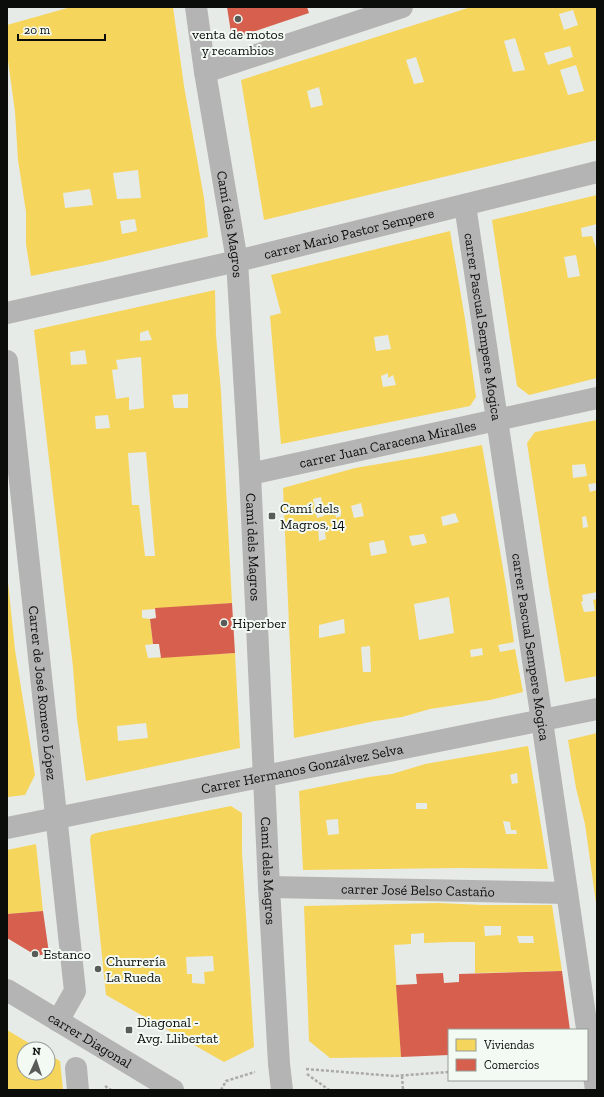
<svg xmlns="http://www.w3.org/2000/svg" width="604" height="1097" viewBox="0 0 604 1097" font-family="'Zilla Slab',serif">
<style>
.homes{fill:#f6d55c;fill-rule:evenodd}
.shops{fill:#d6604d}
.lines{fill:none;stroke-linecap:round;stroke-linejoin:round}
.path{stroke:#aaa;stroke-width:2.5;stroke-dasharray:3 2;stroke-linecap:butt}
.pedestrian{stroke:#b5b4b4;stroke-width:22}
.minor{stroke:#b5b4b4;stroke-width:22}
.poi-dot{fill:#585b58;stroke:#f3faf3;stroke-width:1.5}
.labels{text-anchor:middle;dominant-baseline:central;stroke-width:4;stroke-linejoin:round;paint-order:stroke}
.poi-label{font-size:14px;fill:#0b0d0b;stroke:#f3faf3;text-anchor:start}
.street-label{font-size:14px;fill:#0b0d0b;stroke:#f3faf3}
</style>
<rect width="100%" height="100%" fill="#e7ebe7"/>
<path class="homes" d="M71,7H173L184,86L204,198L208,237L101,262L31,276L26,244V212L18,160L15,112L7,53V25ZM138,170L141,198L117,199L113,173ZM90,189L93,205L65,208L63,193ZM135,219L137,231L122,234L120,221Z
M471,7H597V140L264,220L241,80ZM573,10L578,25L564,30L559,14ZM515,38L525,70L513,72L504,41ZM570,46L573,57L548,65L544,53ZM416,57L424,82L414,84L406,60ZM576,65L584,91L568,95L560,70ZM319,87L323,105L311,108L307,91Z
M597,195V224L581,228L582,237L592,236L597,251V378L529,395L517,386L492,220ZM576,255L580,276L568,278L564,257Z
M450,231L465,319L476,397L470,406L281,444L270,316L281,313L271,275ZM388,335L391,349L376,351L374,337ZM388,373V378L393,375L396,385L383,387L381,376Z
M215,290L216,335L221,392L232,603L142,610V618L150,619L153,644L145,645L148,658L235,653L240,748L86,781L77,719L73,667L34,330ZM148,330L152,340L140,341V333ZM85,350L87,364L71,365L70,352ZM141,357L144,408L129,410V397L116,399L112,370L118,369L116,360ZM188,394V408H174L172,395ZM108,415L110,428L96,429L95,416ZM146,452L155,556H145L139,505H132L128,453ZM146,723L148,738L118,741L117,726Z
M597,420V483L588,484L590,492L597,490V592L582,595L583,601L581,602L584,612L595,611L593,600L597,599V676L565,682L548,581L527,443L535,432ZM585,464L587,476L573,478L572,465ZM586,516L588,527L583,528L582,517Z
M482,445L506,586L514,642L498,645L500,652L515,649L523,692L490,700L430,709L402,717L375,721L294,738L283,488L355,468L426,456ZM321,497L324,516L317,518L313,499ZM361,503L364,516L354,518L351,506ZM341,509V516L336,518L335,511ZM455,513L459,522L443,526L441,517ZM324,526L326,539L319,541L318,527ZM424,534L427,543L412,546L409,536ZM384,540L387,553L371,556L369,543ZM449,597L454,633L419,640L414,604ZM344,619L345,633L319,638V625ZM370,646L371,672H363L361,647ZM482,648L483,655L471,657L470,650Z
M7,582H8L15,650L35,775L25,795L7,797Z
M597,733V903H596L585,824L576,788L568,740Z
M528,746L548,869L459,868L303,870L299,791L369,777L392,774L425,764ZM517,773L518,783L512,784L510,775ZM416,803H427V809H416ZM338,819L339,834L328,835L326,820ZM503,821L510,822L511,830H516L517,834H506Z
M231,806L242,813V852L254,1047L224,1062L106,995L90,840L91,835L96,833ZM213,956L214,971L204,972L205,984L192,983V974H187L186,957Z
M36,844L43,911L7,914V850Z
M438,903L483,905H552L562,971L475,973V942H452L424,943V933L411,934V944L394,945L401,1057L330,1058L309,1041L304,906ZM484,926H501V935L485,936ZM517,936H533L534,943H519Z
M7,1030L39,1049H24V1073H48V1054L60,1061L63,1090H7Z"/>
<path class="shops" d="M227,7H307L309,13L232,39Z
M232,603L235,653L161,658L159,644H153L150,619L156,618L155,608Z
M43,911L49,953L37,956L7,938V914Z
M562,971L570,1030H449V1055L401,1057L396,985L417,984L416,974L443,973L444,983L459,982V974Z"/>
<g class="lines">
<path class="path" d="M306,1069L394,1076L449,1072
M307,1074L329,1090
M402,1076L403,1090
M105,1086L111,1090
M221,1090L226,1081L255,1072"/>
<path class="pedestrian" d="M76,1068L78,1090"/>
<g class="minor">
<path id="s1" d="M196,7L205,72L237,261L250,474L269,887L279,1064L282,1090"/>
<path d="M205,72L402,7"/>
<path id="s2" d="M465,205L542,721L596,1090"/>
<path id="s3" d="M7,313L237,261L597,172"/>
<path id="s4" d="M7,361L75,991L58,1021"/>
<path id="s5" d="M250,474L597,398"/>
<path id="s6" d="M7,828L597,709"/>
<path id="s7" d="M269,887L567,893"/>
<path id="s8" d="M7,990L173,1090"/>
</g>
</g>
<g class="poi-dot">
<circle cx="238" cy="19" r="4"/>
<rect x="268" y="512" width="8" height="8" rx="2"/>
<circle cx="224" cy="623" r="4"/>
<circle cx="35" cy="954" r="4"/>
<circle cx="98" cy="969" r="4"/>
<rect x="125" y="1026" width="8" height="8" rx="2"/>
</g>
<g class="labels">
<g class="poi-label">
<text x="238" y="34" text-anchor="middle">venta de motos<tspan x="238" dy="16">y recambios</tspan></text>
<text x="280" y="508">Camí dels<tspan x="280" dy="16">Magros, 14</tspan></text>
<text x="232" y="623">Hiperber</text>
<text x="43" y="954">Estanco</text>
<text x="106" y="961">Churrería<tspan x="106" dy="16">La Rueda</tspan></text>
<text x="137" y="1022">Diagonal -<tspan x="137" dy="16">Avg. Llibertat</tspan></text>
</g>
<g class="street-label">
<text stroke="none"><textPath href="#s1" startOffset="220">Camí dels Magros</textPath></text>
<text stroke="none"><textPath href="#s3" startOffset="351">carrer Mario Pastor Sempere</textPath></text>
<text stroke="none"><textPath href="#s2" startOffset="123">carrer Pascual Sempere Mogica</textPath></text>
<text stroke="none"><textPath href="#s5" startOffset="141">carrer Juan Caracena Miralles</textPath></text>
<text stroke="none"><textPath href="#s1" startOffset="544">Camí dels Magros</textPath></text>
<text stroke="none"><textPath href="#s2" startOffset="447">carrer Pascual Sempere Mogica</textPath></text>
<text stroke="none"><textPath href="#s4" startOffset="334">Carrer de José Romero López</textPath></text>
<text stroke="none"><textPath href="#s6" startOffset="301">Carrer Hermanos Gonzálvez Selva</textPath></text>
<text stroke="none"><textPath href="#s1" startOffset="868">Camí dels Magros</textPath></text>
<text stroke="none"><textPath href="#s7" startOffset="149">carrer José Belso Castaño</textPath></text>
<text stroke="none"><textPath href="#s8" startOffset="97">carrer Diagonal</textPath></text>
</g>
</g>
<rect width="604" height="1097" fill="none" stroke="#0b0d0b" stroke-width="16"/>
<rect x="448" y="1029" width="140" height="52" fill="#f3faf3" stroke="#969b96"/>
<rect x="456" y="1039" width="20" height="12" fill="#f6d55c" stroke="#969b96"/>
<text x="484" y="1049" font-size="12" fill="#0b0d0b">Viviendas</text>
<rect x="456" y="1059" width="20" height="12" fill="#d6604d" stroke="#969b96"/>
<text x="484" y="1069" font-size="12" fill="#0b0d0b">Comercios</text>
<g transform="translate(36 1061) rotate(3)"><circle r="19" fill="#f3faf3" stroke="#969b96"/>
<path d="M0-3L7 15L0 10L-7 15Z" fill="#585b58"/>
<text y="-6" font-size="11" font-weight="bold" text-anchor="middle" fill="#0b0d0b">N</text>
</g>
<path d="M18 34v6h87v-6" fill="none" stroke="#0b0d0b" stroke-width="2"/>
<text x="24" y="34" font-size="12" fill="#0b0d0b" stroke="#f3faf3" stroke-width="3" paint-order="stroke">20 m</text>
</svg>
